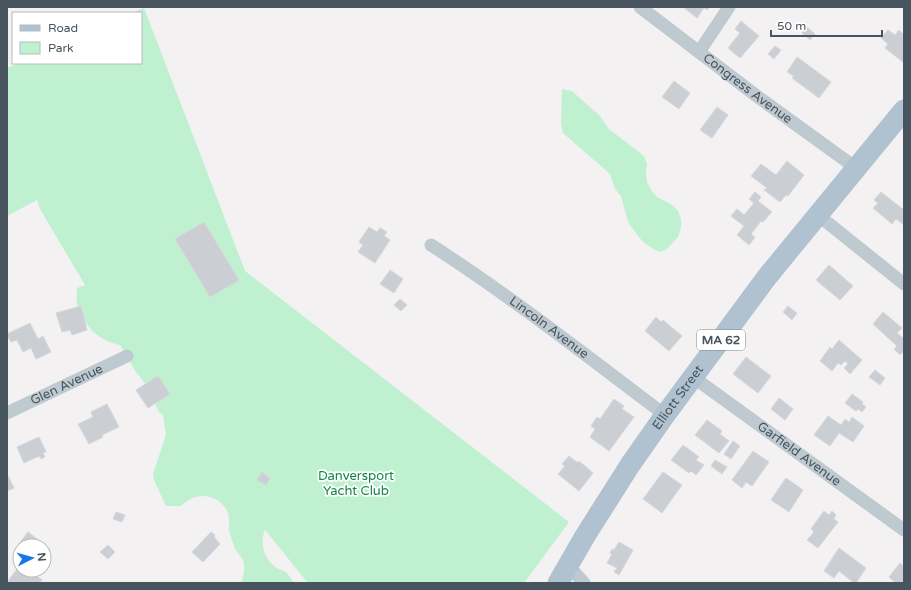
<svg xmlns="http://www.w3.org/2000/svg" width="911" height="590" viewBox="0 0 911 590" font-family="'Varela Round',sans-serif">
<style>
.green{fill:#bff1d1}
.building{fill:#cbced3;stroke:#d5d7dc}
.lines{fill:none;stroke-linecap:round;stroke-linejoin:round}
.street{stroke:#bec9d0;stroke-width:13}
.primary{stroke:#b0c1d0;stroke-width:21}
.labels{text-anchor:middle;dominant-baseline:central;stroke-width:3.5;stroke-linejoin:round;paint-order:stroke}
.shield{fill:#fff;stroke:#7f888f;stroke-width:1}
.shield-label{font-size:12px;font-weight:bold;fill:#48555f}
.street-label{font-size:13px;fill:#48555f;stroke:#fff}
.park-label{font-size:13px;fill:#15844a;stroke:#fff}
</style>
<rect width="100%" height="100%" fill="#f3f1f1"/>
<path class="green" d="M144,8L245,271L569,522L524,583H308L265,530C260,542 263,556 273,565C276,568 280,569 284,571C288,573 291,579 294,583H242C242,577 245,571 244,564C243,556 236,553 234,546C232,541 231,536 229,531C228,527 230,522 229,518C227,505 216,496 203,496C194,496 187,500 181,506H166L154,480L153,474L166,435L163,415L159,412L156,406L152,392L136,372L120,345C97,340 84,326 77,303C76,299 77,293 77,288L85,285L40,209L37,200L7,216V68L19,63H141V13H132Z
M562,89L572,91L599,115L609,129L644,156L647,164L646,173L647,182L651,190L657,197L672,205L678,211L681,219V228L678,237L666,250L659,252L644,243L638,236L628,222L621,196L615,189L610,174L563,133L561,124Z"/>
<path class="building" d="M683,7H710L707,10L704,8L697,18Z
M741,21L759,36L740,58L728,48L740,33L735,29Z
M807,27L815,34L810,40L802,33Z
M888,30L895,35L899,30L904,35L903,38L904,39V61L903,62L885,48L888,44L881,38Z
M775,46L781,50L774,59L768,54Z
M797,57L831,82L819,98L792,78L794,76L787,72Z
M674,81L690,93L679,109L662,97Z
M717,107L728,115L712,138L700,130Z
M787,161L804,175L788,196L786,195L780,202L764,190L767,188L751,176L761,164L776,175Z
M755,192L761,197L758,201L772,212L763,222L761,221L751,234L755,237L749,245L737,235L744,226L731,216L737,209L744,215L754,203L749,199Z
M881,192L904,210L903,213H904V225L896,219L892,224L873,208L878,203L874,200Z
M204,222L239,280L210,297L175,239Z
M369,227L377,232L380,228L387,232L384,236L390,240L375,263L358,252L363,245L359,242Z
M829,265L853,286L840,300L816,280Z
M390,270L403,279L394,293L380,284Z
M400,299L407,305L401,311L394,305Z
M81,306L87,330L72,335L70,330L62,332L56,313Z
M788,306L797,313L792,320L783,312Z
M883,312L902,328L897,333L904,339V351L900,355L894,349L897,346L873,324Z
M656,317L661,322L663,320L682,336L669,351L645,331Z
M30,323L38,339L43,336L51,352L36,359L31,348L23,352L17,340L11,342L7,335V334Z
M839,340L862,360L850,374L844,368L848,364L845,361L841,365L838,363L832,371L820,361L830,347L832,349Z
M746,357L771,376L758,393L733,374Z
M875,370L885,378L880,385L869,377Z
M158,376L170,394L148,408L136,390Z
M852,394L863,402L862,404L866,407L862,412L858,409L856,411L845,403Z
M779,398L793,409L785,420L771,409Z
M614,399L624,406L622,409L634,417L609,451L590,437L595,429L591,426L597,417L600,419Z
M107,404L119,427L102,435L103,437L89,444L78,424L93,417L91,412Z
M828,416L841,425L845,419L849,422L852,417L864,426L853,442L839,433L830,446L814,435Z
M707,420L722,431L720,434L729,441L719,453L695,435Z
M39,437L46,452L43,453L45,457L41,459L39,456L24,463L17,447Z
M733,441L740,446L731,459L724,454Z
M683,445L699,457L696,460L704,465L696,475L691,471L689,473L671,460Z
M753,451L769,462L752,486L746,482L742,488L732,480Z
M569,456L578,463L579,461L593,473L579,491L558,474L565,466L562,464Z
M715,460L727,467L722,474L711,466Z
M262,472L270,478L266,485L257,480Z
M663,472L682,485L662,513L643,499Z
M7,474L14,488L7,491Z
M786,478L803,490L789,512L771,500Z
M824,511L829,515L832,511L836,515L834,519L838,522L818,548L807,540L814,532L811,529Z
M116,512L125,515L122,522L113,519Z
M28,532L37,539L32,546H22L19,544Z
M211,532L215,535L214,537L220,544L203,562L192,552Z
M619,542L633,550L619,575L614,572L617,568L607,563L612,554L610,553L612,549L614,550Z
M108,545L115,552L108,559L100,552Z
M839,548L866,568L856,583H854L839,571L834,578L824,571Z
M20,558V570H34L32,572L42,580L40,583H10L8,581L20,565L17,563Z
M900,563L904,567V583H896L889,577Z"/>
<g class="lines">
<g class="street">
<path id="s1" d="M640,7L758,97L856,168"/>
<path d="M699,52L729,7"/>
<path d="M818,215L904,284"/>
<path id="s2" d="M431,245C512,297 588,357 665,415"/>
<path id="s3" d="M693,377L904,530"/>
<path id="s4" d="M7,413L127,356"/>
<path d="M568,565L584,583"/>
</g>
<path class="primary" id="s5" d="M558,583L585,536L630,465L665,415L767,277L904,110"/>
</g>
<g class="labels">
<rect class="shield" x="697" y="330" width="48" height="20" rx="3"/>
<g class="shield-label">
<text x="721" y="340">MA 62</text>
</g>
<g class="street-label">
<text stroke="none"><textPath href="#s1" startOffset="135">Congress Avenue</textPath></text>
<text stroke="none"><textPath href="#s2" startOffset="144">Lincoln Avenue</textPath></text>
<text stroke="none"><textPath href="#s4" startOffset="66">Glen Avenue</textPath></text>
<text stroke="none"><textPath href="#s5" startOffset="221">Elliott Street</textPath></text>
<text stroke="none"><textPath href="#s3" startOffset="131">Garfield Avenue</textPath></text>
</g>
<g class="park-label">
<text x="356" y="476">Danversport<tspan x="356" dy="15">Yacht Club</tspan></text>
</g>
</g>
<rect width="911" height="590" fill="none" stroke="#48555f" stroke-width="16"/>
<rect x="12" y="12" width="130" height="52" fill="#ffffff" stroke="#b6bbbf"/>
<rect x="20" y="25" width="20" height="6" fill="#b0c1d0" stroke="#b6bbbf"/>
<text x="48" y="32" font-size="12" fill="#48555f">Road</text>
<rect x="20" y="42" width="20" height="12" fill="#bff1d1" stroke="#b6bbbf"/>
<text x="48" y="52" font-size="12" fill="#48555f">Park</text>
<g transform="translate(32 558) rotate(84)"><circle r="19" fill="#ffffff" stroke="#b6bbbf"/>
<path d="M0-3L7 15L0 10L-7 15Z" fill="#1577e9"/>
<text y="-6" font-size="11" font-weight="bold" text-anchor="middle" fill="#48555f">N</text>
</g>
<path d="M771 30v6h111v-6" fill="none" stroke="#48555f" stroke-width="2"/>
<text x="777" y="30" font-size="12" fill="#48555f" stroke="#ffffff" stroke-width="3" paint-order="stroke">50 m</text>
</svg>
